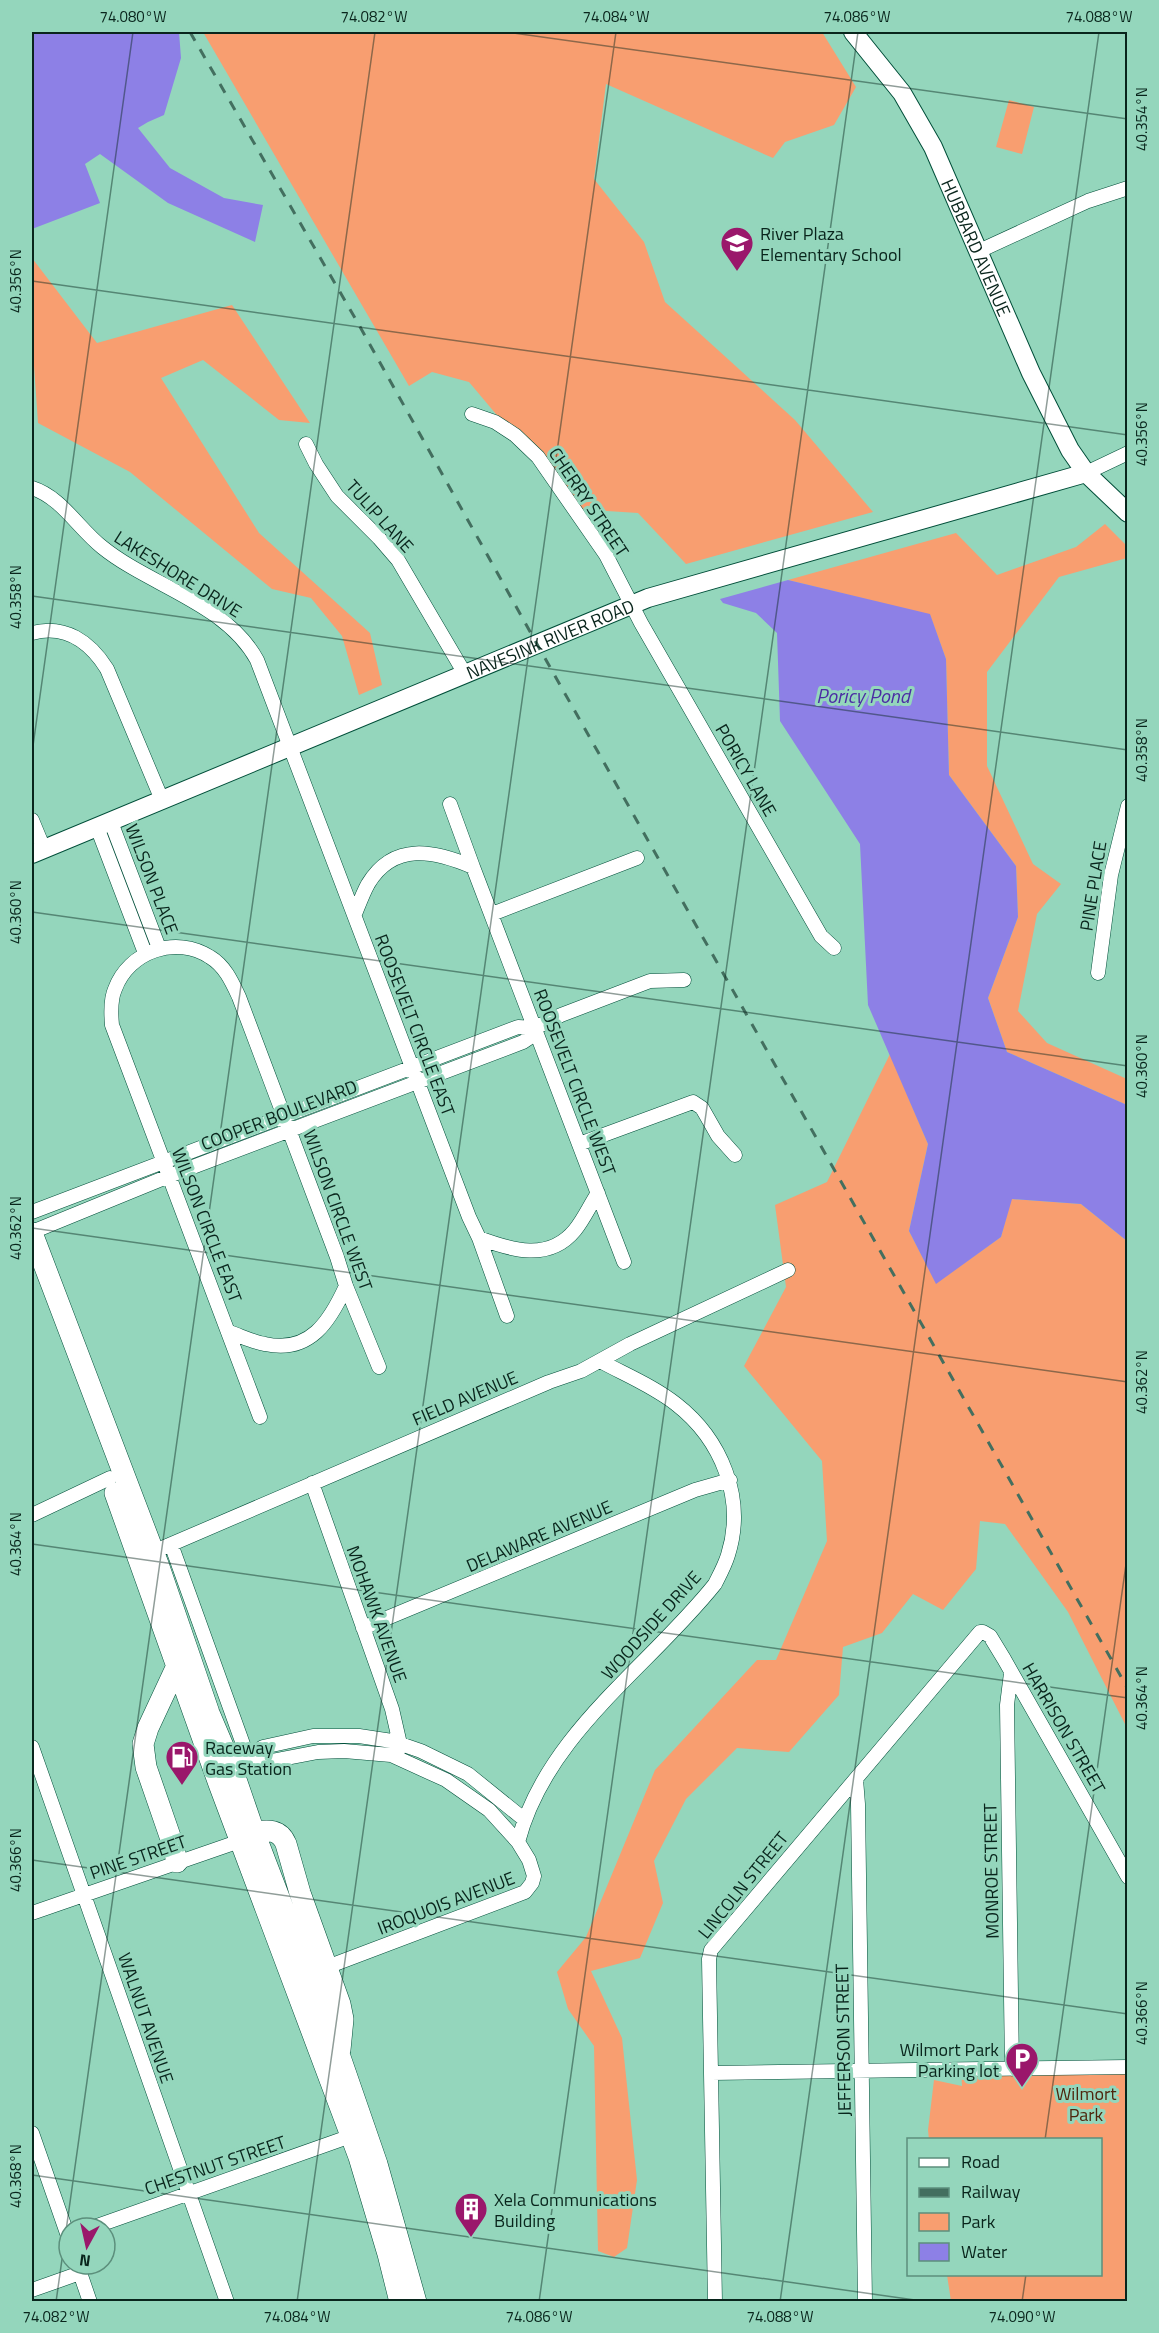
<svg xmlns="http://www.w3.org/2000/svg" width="1159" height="2333" viewBox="0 0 1159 2333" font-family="'Titillium Web',sans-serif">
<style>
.green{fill:#f89e70}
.water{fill:#8d80e6}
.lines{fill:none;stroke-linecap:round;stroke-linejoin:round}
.minor-casing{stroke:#004e39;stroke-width:15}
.major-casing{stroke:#004e39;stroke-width:20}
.highway-casing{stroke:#004e39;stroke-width:22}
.minor{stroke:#fff;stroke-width:14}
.major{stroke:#fff;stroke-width:18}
.highway{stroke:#fff;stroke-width:21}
.rail{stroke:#436f5f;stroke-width:3;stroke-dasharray:10 10;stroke-linecap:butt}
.ticks{fill:none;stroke:#09251c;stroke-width:1.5;stroke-opacity:0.45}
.labels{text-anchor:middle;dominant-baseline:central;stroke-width:6;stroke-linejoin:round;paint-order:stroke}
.poi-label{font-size:18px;fill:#09251c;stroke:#94d6bc;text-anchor:start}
.street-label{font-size:18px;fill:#09251c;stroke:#94d6bc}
.park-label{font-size:18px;fill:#4e250d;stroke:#94d6bc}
.water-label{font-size:20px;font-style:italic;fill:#4b2ca4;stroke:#94d6bc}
.neatline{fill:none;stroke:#09251c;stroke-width:2}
.ticks-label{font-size:15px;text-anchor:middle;fill:#09251c}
</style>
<rect width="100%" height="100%" fill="#94d6bc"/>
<path class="green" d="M203,32H822L856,87L834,125L785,142L773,158L606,84L594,179L644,242L665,302L795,420L873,512L686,564L638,513L576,509L469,382L432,372L409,386Z
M1009,100L1034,107L1022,154L996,147Z
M32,258L97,343L232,305L310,423L279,420L203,360L161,378L259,533L370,633L382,685L359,695L342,636L311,598L272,589L130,472L38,423L32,337Z
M1105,524L1127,546V558L1059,577L987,672V766L1033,864L1061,884L1037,914L1018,1011L1047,1043L1127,1079V1105L1007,1052L988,998L1018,917L1016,866L949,775L946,659L930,615L788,580L956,533L997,575L1076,547Z
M890,1054L928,1144L909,1231L936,1283L1001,1237L1011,1199L1081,1204L1127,1241V1728L1068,1612L1005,1524L980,1521L976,1569L943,1610L913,1594L882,1633L843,1647L839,1695L789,1752L737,1748L686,1799L654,1861L663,1903L640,1958L591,1971L622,2038L637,2180L627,2248L614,2257L598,2251L594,2046L568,2009L557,1972L586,1937L655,1770L757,1660H776L827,1541L822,1461L744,1366L786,1287L775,1205L827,1182Z
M1127,2066V2301H951L947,2275L1100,2274V2140H929L928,2130L934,2080L962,2086L961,2070Z"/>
<path class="water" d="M32,32H179L181,58L164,115L148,122L138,128L170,168L224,198L263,205L255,242L168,203L100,154L85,164L100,203L32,229Z
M788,580L930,614L946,659L949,775L1016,866L1018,917L988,998L1007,1052L1127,1105V1241L1081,1204L1012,1199L1001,1237L936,1284L909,1231L928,1144L868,1005L860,844L780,721L777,633L756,613L723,603L720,599Z"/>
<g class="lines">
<defs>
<path id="minor" d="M979,251L1088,201L1128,188
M472,414L495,422L515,435L538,457L606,555L641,623L821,936L834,948
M306,444L316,464L337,496L379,538L398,560L465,674
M1086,473L1128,453
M32,488C61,497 78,528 102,547C150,586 226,603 257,660L469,1217L479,1238L507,1316
M32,633C65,624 90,642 107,669L162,800
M450,804L473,867
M32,820L44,849
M111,822L159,948
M97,827L145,953
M355,914C359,904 363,893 368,884C394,841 435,851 473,867L624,1262
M492,914L637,858
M1098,973L1111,875L1128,806
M579,1144L693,1102L702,1108L718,1136L735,1155
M32,1212L518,1027L535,1028L561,1015L650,981L684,980
M32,1232L169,1176L523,1042L529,1038L535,1028
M479,1238C511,1250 549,1262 575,1230C584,1219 590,1205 598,1193
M229,1332C241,1336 253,1342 265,1344C310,1354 330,1321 346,1286
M260,1417L112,1025C111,1014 110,1000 115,989C129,951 176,935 210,957C225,966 232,982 239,997L337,1257L346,1286L379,1367
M312,1483L392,1709L400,1744L398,1751
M32,1515L110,1478
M171,1544L248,1758
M153,1552L549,1382L581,1371L630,1344L788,1270
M363,1628L695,1490L730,1480
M1011,1673L1007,1705L1012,2069
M32,1747L227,2302
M248,1758L266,1762L318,1752L344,1751L391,1755L446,1780L489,1810L518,1842L529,1860L534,1876L532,1883L525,1892L327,1967
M244,1760L263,1747L313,1736H359L392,1741L421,1751L468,1774L525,1820
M856,1779L858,1804L865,2302
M518,1842C546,1734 648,1668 715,1584C720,1574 725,1565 728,1555C746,1498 721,1439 676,1404C653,1386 626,1375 600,1361
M32,1913L240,1841L247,1836
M711,2073L1128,2067
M32,2133L69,2239
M91,2228L351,2136
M77,2264L90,2302
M32,2290L80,2273
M715,2302L709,1959L711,1950L980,1632H983L990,1636L1004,1659L1128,1877"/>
<g id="major">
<path id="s1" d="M853,32L902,93L933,147L1031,373L1070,450L1086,473L1128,513"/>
<path id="s2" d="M32,854L648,598L1086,473"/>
</g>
<path id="highway" d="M32,1233L158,1564L209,1713L231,1765L254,1832L339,2054L377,2164L416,2302
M115,1493L219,1784L359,2157L388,2254L400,2302
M176,1668L148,1728L143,1744L146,1767L173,1845L177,1862
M254,1832C268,1830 280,1829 286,1844L300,1893L340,2004L343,2019L340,2050"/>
</defs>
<use href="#minor" class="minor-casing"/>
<use href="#major" class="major-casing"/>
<use href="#highway" class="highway-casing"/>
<use href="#minor" class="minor"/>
<use href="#major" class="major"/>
<use href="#highway" class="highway"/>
<path class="rail" d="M190,32L359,325L542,653L1128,1689"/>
</g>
<path class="ticks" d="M506,32L1128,119M32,281L1128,435M32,596L1128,750M32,753L133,32M32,912L1128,1066M32,1228L1128,1382M32,1544L1128,1698M32,1860L1128,2014M1045,2140L1128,1550M32,2175L929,2302M56,2302L375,32M297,2302L616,32M539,2302L858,32M780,2302L1099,32M1022,2302L1026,2274"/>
<defs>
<symbol id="school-pin" viewBox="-11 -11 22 30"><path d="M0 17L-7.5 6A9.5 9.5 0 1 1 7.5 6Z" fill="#9a176b" stroke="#94d6bc"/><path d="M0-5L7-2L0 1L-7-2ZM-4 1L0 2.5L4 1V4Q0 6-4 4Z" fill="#fff"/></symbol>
<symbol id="fuel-pin" viewBox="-11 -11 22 30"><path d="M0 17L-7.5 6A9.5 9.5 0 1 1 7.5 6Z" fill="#9a176b" stroke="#94d6bc"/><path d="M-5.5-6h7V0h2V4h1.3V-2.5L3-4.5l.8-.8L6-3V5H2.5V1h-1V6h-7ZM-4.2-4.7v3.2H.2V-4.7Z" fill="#fff"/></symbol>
<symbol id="parking-pin" viewBox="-11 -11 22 30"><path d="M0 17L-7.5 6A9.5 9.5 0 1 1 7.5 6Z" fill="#9a176b" stroke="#94d6bc"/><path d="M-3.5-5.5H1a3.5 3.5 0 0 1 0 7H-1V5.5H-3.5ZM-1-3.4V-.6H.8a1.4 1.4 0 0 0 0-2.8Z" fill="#fff"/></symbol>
<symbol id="building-pin" viewBox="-11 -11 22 30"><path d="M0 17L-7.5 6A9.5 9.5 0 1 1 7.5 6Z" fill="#9a176b" stroke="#94d6bc"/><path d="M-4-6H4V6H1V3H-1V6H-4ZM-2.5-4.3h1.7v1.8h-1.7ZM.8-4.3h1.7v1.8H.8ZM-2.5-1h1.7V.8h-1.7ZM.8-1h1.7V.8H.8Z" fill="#fff"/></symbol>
</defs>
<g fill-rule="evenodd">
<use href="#school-pin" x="718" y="224" width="38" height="52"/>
<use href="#fuel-pin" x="163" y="1738" width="38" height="52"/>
<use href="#parking-pin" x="1003" y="2040" width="38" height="52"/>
<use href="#building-pin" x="452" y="2190" width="38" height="52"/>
</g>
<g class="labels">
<g class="poi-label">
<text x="760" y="233">River Plaza<tspan x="760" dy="21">Elementary School</tspan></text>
<text x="205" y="1747">Raceway<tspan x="205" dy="21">Gas Station</tspan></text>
<text x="999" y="2049" text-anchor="end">Wilmort Park<tspan x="999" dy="21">Parking lot</tspan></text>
<text x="494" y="2199">Xela Communications<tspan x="494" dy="21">Building</tspan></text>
</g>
<g class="street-label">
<text stroke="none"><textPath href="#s1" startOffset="250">HUBBARD AVENUE</textPath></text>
<text transform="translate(589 502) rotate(56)">CHERRY STREET</text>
<text transform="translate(380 516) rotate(48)">TULIP LANE</text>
<text transform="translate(178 574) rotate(32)">LAKESHORE DRIVE</text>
<text stroke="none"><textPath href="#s2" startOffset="561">NAVESINK RIVER ROAD</textPath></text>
<text transform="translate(746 770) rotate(60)">PORICY LANE</text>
<text transform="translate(152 879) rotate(69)">WILSON PLACE</text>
<text transform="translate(1093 886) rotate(-81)">PINE PLACE</text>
<text transform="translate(415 1025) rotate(69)">ROOSEVELT CIRCLE EAST</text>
<text transform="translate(575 1082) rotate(69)">ROOSEVELT CIRCLE WEST</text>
<text transform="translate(279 1115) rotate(-21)">COOPER BOULEVARD</text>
<text transform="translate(338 1210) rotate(70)">WILSON CIRCLE WEST</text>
<text transform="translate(207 1225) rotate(69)">WILSON CIRCLE EAST</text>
<text transform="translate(465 1398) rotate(-23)">FIELD AVENUE</text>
<text transform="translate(539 1536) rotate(-23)">DELAWARE AVENUE</text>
<text transform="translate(377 1614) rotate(70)">MOHAWK AVENUE</text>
<text transform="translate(651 1625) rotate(-48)">WOODSIDE DRIVE</text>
<text transform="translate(1064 1728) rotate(60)">HARRISON STREET</text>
<text transform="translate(138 1857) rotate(-19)">PINE STREET</text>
<text transform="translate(991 1871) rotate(-91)">MONROE STREET</text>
<text transform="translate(743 1885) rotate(-51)">LINCOLN STREET</text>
<text transform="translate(446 1903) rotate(-21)">IROQUOIS AVENUE</text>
<text transform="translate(146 2018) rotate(71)">WALNUT AVENUE</text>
<text transform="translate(843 2040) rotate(-91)">JEFFERSON STREET</text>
<text transform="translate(215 2165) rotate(-19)">CHESTNUT STREET</text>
</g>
<g class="park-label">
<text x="1086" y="2093">Wilmort<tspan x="1086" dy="21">Park</tspan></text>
</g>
<g class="water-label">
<text x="863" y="695">Poricy Pond</text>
</g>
</g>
<rect width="1159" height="2333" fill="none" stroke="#94d6bc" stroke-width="66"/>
<rect x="907" y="2138" width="195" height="138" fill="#94d6bc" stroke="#5c8f7c" stroke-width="1.5"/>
<rect x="919" y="2158" width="30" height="9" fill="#ffffff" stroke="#5c8f7c" stroke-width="1.5"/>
<text x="961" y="2168" font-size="18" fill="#09251c">Road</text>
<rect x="919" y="2188" width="30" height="9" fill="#436f5f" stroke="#5c8f7c" stroke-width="1.5"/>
<text x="961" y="2198" font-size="18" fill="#09251c">Railway</text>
<rect x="919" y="2213" width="30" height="18" fill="#f89e70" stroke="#5c8f7c" stroke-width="1.5"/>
<text x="961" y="2228" font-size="18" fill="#09251c">Park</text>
<rect x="919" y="2243" width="30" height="18" fill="#8d80e6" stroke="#5c8f7c" stroke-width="1.5"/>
<text x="961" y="2258" font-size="18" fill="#09251c">Water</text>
<g transform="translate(87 2246) rotate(188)"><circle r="28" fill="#94d6bc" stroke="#5c8f7c" stroke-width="1.5"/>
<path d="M0-4.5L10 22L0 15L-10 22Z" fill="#9a176b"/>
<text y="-9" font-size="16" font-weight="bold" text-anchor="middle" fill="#09251c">N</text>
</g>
<rect x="33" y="33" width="1093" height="2267" class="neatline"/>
<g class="ticks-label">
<text x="133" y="22">74.080°W</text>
<text x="374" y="22">74.082°W</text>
<text x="616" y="22">74.084°W</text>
<text x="857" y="22">74.086°W</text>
<text x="1099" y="22">74.088°W</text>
<text transform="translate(1142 119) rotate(-90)" y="5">40.354°N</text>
<text transform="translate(16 281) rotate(-90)" y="5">40.356°N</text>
<text transform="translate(1142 434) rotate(-90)" y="5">40.356°N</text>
<text transform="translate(16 597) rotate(-90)" y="5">40.358°N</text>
<text transform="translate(1142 750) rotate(-90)" y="5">40.358°N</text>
<text transform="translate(16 912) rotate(-90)" y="5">40.360°N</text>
<text transform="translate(1142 1066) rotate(-90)" y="5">40.360°N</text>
<text transform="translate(16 1228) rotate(-90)" y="5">40.362°N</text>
<text transform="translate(1142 1382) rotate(-90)" y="5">40.362°N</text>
<text transform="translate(16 1544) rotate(-90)" y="5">40.364°N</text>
<text transform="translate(1142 1698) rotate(-90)" y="5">40.364°N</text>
<text transform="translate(16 1860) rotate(-90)" y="5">40.366°N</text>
<text transform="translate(1142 2013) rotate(-90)" y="5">40.366°N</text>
<text transform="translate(16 2176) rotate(-90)" y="5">40.368°N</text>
<text x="56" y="2322">74.082°W</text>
<text x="297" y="2322">74.084°W</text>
<text x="539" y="2322">74.086°W</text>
<text x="780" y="2322">74.088°W</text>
<text x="1022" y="2322">74.090°W</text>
</g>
</svg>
